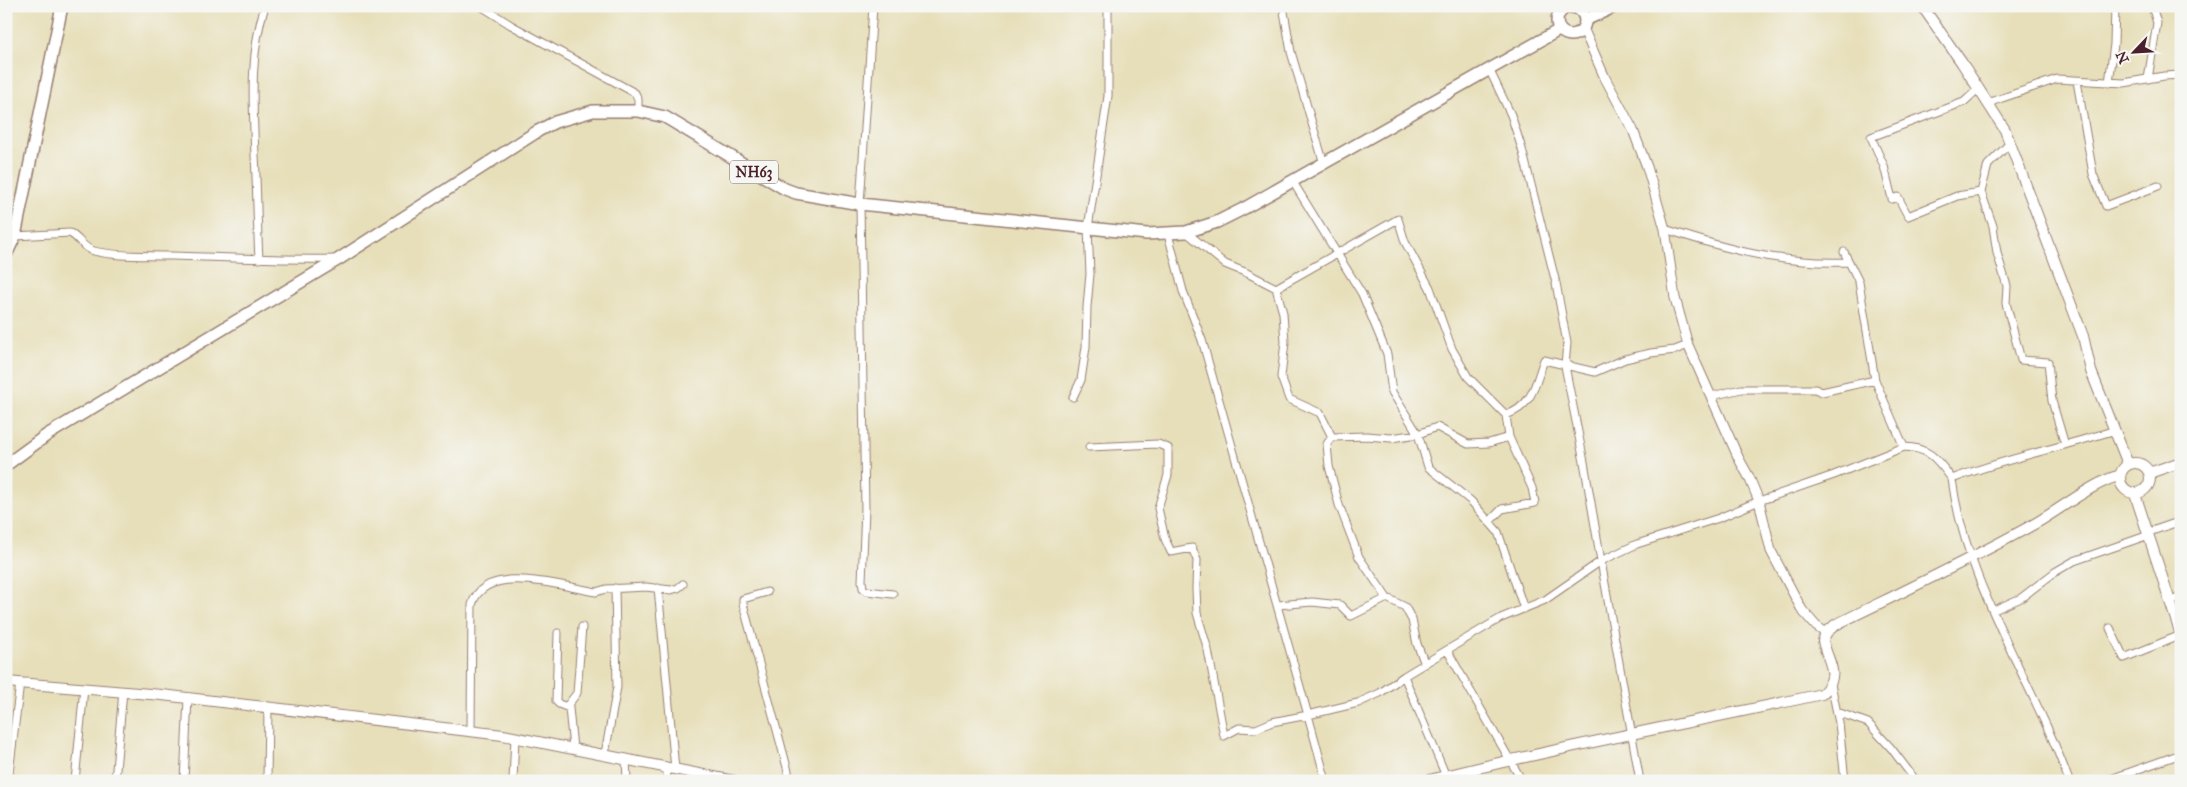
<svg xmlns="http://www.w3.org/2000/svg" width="2187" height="787" viewBox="0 0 2187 787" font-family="'IM FELL Great Primer',serif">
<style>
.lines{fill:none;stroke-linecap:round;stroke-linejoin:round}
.minor-casing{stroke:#987f72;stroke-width:9}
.tertiary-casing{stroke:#987f72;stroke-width:11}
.secondary-casing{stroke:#987f72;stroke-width:12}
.primary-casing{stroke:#987f72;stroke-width:14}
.trunk-casing{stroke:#987f72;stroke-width:14}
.minor{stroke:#fff;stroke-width:7}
.tertiary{stroke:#fff;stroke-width:9}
.secondary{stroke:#fff;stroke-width:10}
.primary{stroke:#fff;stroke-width:11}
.trunk{stroke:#fff;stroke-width:11}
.labels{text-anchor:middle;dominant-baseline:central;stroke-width:4;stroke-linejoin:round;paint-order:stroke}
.shield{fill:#f6f6f2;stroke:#7e6067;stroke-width:1}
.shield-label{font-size:14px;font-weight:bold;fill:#4a1f2b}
</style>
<rect width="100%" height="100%" fill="#f6f6f2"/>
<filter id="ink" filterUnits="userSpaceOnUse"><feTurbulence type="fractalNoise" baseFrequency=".02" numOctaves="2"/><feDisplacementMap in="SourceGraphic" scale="10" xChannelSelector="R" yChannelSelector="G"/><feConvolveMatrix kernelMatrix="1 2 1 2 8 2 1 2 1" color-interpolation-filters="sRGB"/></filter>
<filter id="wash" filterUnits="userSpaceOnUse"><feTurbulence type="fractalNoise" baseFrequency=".0096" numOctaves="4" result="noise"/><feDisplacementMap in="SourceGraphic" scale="20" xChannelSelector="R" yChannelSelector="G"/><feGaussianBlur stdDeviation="1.12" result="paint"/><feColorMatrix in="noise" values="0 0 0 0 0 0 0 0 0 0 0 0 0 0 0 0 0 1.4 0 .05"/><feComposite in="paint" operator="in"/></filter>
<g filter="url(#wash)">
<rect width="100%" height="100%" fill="#e7dfb9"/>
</g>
<g filter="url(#ink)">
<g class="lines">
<defs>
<path id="minor" d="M481,6L511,25L635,93L638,99V111
M873,6L860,204L865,509L862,581L863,588L867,591L893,594
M1283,6L1291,52L1324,164
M1489,69L1511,115L1522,149L1556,283L1567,343L1565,366L1584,462L1601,561L1545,600L1501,618L1447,650L1522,781
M2148,79L2157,23L2152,6
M2077,81L2093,174L2106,206L2158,186
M2109,83L2114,44L2115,6
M1978,89L1964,102L1871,137L1884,166L1892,199L1898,197L1908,216L1957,196L1981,192L1988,165L2010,143
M1988,103L2057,79L2124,83L2164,76L2181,75
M1293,182L1362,294L1387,354L1392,392L1418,434L1428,467L1471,501L1498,532L1524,609
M1981,192L1993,226L1997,253L2007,286L2006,303L2021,360L2048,362L2052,401L2065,445
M1665,229C1725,249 1785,265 1848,262
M1186,232L1225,264L1247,273L1276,288
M15,236L70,233C79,238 84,249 94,251C117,257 147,255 171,256C226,258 281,260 336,259
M1844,252L1859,282L1875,380L1904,447C1930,448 1937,459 1952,479
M259,259C257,224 257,190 255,155C253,106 249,54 265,6
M1712,396L1741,389H1815L1822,392L1875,380
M1073,397L1081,380L1086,347L1087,307L1090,274L1088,228L1108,96V6
M1506,415C1533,406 1535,384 1544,360L1595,372L1625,359L1651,353L1675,350L1688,345
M1332,437L1327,444L1329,466L1339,505L1359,557L1387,598L1405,607L1412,620L1417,644L1425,664
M1089,447L1158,444L1168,448V475L1158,508L1165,539L1171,552L1192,548L1197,560L1196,588L1197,613L1208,650L1224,736L1239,728L1256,729L1272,722L1308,715L1202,340L1183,291L1168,234
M1489,522L1502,509L1535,503L1532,488L1509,437L1506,415L1468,377L1452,349L1430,288L1405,242L1398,219L1276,288L1283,313L1285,342L1281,377L1289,399L1320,413L1332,437L1367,436L1391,438L1418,434L1437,427L1468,444L1489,443L1509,437
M2149,532L2181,521
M658,588L675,769
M767,592L743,599V604L788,771V781
M2170,603L2181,596
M1278,605L1312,602L1340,605L1351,616L1387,598
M1994,610L2021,598L2055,572L2074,561L2149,535
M2110,628L2124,658L2181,635
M558,633L556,701L559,704L569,708L573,748
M1447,650L1404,676L1448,781
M1831,684L1839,723L1845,781
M567,706L577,693L582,627
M1837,712L1868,723L1891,748L1916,781
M471,731L472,605C484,561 564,587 596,592L606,589L646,587L671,590L678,588L683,584
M605,754L617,687L615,588
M626,758L627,781
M666,767L667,781
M8,781L20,683
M75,781L84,688
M115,781L123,691
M184,781L188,698
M267,781L268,707
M513,781L515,737
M1326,781L1308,715L1358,703L1380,693L1404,676
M1640,781L1601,561L1637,544L1719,518L1759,501L1834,475L1904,447
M2069,781C2033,680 1966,587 1952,479C2005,458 2061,448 2115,430
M2105,781L2181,754"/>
<path id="tertiary" d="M1583,28L1605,78L1633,130L1647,167L1665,229L1675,298L1688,345L1739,459L1749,477L1759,501L1771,551L1802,610L1816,626L1826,633"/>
<path id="secondary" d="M1557,6L1561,10
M1922,6L1962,63L2005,130L2083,336L2091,371L2128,464
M2120 478a15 15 0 1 1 30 0a15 15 0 1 1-30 0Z
M2149,473L2181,462
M2135,494L2181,635
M6,682L162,695L503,735L734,781
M1426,781C1557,747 1690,723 1822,694C1842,674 1828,664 1823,641L1826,633L1835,625C1902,592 1970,560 2036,523C2056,512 2099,479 2119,476"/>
<path id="primary" d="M6,255L15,236L62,6"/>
<path id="trunk" d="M1557 21a14 14 0 1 1 28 0a14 14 0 1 1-28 0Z
M1585,20L1616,6
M6,465L47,435L339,259L538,131L555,122L593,111H638L665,117L785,189L796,193L860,204L1147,234L1186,232L1217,222L1243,209L1559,30"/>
</defs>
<use href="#minor" class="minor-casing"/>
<use href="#tertiary" class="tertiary-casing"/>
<use href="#secondary" class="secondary-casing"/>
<use href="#primary" class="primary-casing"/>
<use href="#trunk" class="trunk-casing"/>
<use href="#minor" class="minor"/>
<use href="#tertiary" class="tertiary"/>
<use href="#secondary" class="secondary"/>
<use href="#primary" class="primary"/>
<use href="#trunk" class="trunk"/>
</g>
</g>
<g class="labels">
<rect class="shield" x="730" y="160.5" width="48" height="23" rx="4"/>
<g class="shield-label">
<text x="754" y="172">NH63</text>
</g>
</g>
<rect width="2187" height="787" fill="none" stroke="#f6f6f2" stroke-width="25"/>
<g transform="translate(2134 52) rotate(245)" stroke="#f6f6f2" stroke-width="4" paint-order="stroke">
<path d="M0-4L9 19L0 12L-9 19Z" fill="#4a1f2b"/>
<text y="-8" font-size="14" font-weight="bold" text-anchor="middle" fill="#4a1f2b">N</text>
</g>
</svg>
